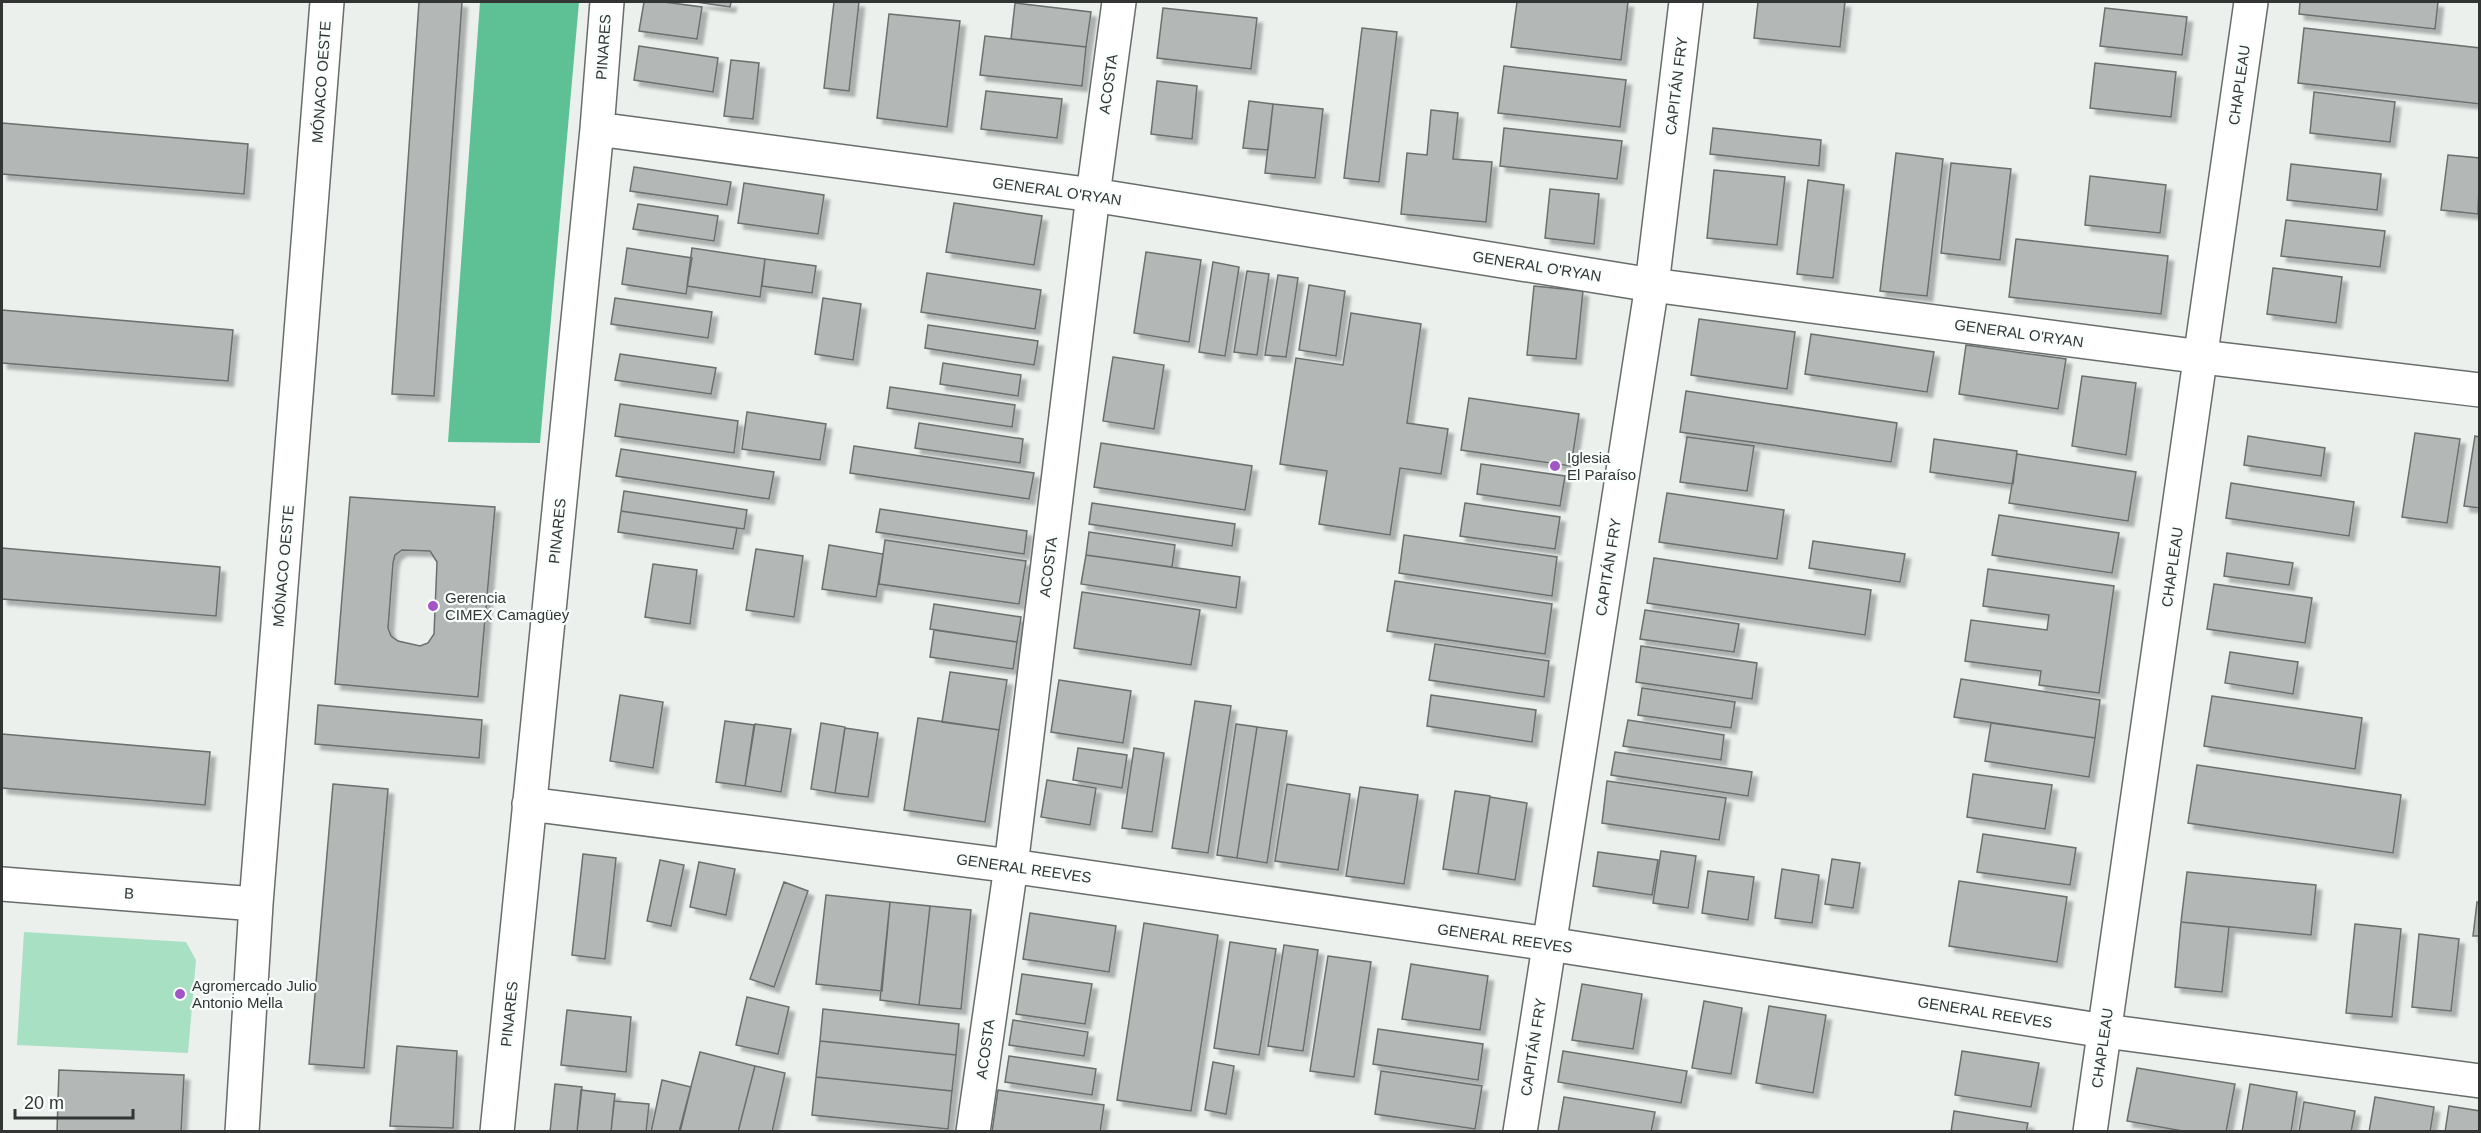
<svg xmlns="http://www.w3.org/2000/svg" width="2481" height="1133" viewBox="0 0 2481 1133" font-family="Helvetica,sans-serif">
<style>
.green{fill:#a8e0c4}
.forest{fill:#5ec095}
.building{fill:#b3b8b6;stroke:#6b706d;stroke-width:1.5;fill-rule:evenodd;filter:url(#shadow)}
.lines{fill:none;stroke-linecap:round;stroke-linejoin:round}
.street-casing{stroke:#686d6b;stroke-width:36}
.secondary-casing{stroke:#686d6b;stroke-width:36}
.street{stroke:#fff;stroke-width:33}
.secondary{stroke:#fff;stroke-width:33}
.poi-dot{fill:#a155c7;stroke:#f8fefb;stroke-width:2}
.labels{text-anchor:middle;dominant-baseline:central;stroke-width:4.5;stroke-linejoin:round;paint-order:stroke}
.street-label{font-size:15px;fill:#333534;stroke:#f8fefb}
.poi-label{font-size:15px;fill:#333534;stroke:#f8fefb;text-anchor:start}
</style>
<defs>
<filter id="shadow"><feDropShadow dx="5.5" dy="5.5" stdDeviation="1.5" flood-color="#0004"/></filter>
</defs>
<rect width="100%" height="100%" fill="#ebf0ed"/>
<path class="green" d="M24,932L186,942L196,960L188,1053L17,1045Z"/>
<path class="forest" d="M480,2H579L540,443L448,442Z"/>
<path class="building" d="M419,2H462L434,396L392,394Z
M644,2H664L702,7L697,39L639,31Z
M696,2H731L730,7Z
M834,2H859L849,91L824,88Z
M1517,2H1628L1621,60L1511,47Z
M1758,2H1845L1840,47L1754,38Z
M2300,2H2438L2435,29L2299,14Z
M1015,3L1091,12L1086,47L1011,39Z
M1163,8L1257,18L1251,69L1157,58Z
M2105,8L2187,17L2182,55L2100,46Z
M889,14L960,21L947,127L877,118Z
M1362,28L1397,32L1379,182L1344,178Z
M2304,28L2480,48V104L2298,83Z
M985,36L1086,47L1082,86L980,75Z
M639,46L718,58L713,92L634,80Z
M731,60L759,63L753,119L724,116Z
M2095,63L2176,72L2171,117L2090,108Z
M1504,66L1626,80L1620,127L1498,113Z
M1157,81L1197,86L1192,139L1151,134Z
M986,91L1062,99L1057,138L981,129Z
M2314,92L2395,102L2390,142L2310,133Z
M1249,101L1273,104L1268,150L1243,148Z
M1273,104L1323,109L1315,178L1265,173Z
M1431,110L1458,113L1453,159L1492,162L1486,222L1401,214L1407,153L1427,155Z
M2,123L248,144L244,194L2,174Z
M1504,128L1622,141L1617,179L1500,166Z
M1713,128L1821,140L1819,166L1710,154Z
M1896,153L1943,159L1927,296L1880,291Z
M2448,155L2480,158L2478,214L2441,210Z
M1951,163L2011,169L2000,260L1941,253Z
M2291,164L2381,174L2377,210L2287,200Z
M634,167L731,182L727,205L630,191Z
M1714,170L1785,177L1777,245L1707,238Z
M2090,176L2166,185L2160,233L2085,225Z
M1808,180L1844,185L1833,278L1797,274Z
M744,183L824,195L818,234L738,223Z
M1550,189L1599,194L1594,244L1545,238Z
M954,203L1042,216L1034,265L946,252Z
M638,204L718,216L714,241L633,229Z
M2286,220L2385,231L2380,267L2281,256Z
M2016,239L2168,256L2161,314L2009,297Z
M627,248L692,258L686,294L622,284Z
M692,248L765,259L760,297L687,286Z
M1146,252L1201,260L1189,342L1134,333Z
M765,259L816,266L812,293L762,286Z
M1213,262L1239,267L1225,356L1199,352Z
M2273,268L2342,277L2336,323L2267,314Z
M1247,271L1269,274L1257,355L1234,352Z
M927,273L1041,290L1035,329L921,312Z
M1278,275L1298,278L1286,357L1265,355Z
M1309,285L1345,291L1336,356L1299,350Z
M1534,286L1583,291L1576,359L1527,355Z
M615,298L712,312L708,338L611,324Z
M823,298L861,304L853,360L815,354Z
M2,310L233,330L228,381L2,363Z
M1351,313L1421,324L1407,423L1448,429L1441,474L1400,468L1390,535L1319,524L1327,471L1280,464L1296,358L1343,365Z
M1699,319L1795,332L1787,389L1691,375Z
M928,325L1038,341L1034,365L925,348Z
M1811,334L1934,352L1927,392L1805,374Z
M1966,345L2066,359L2058,409L1959,394Z
M620,354L716,368L711,394L615,380Z
M1113,357L1164,365L1154,429L1103,421Z
M943,363L1021,375L1018,396L940,384Z
M2082,376L2136,383L2126,455L2072,446Z
M890,387L1015,405L1012,427L887,408Z
M1686,391L1897,423L1891,462L1680,432Z
M1469,398L1579,414L1571,466L1461,450Z
M620,404L738,421L734,453L615,436Z
M747,412L826,424L820,460L742,449Z
M919,423L1023,439L1020,463L915,448Z
M2415,433L2460,439L2447,523L2402,517Z
M2248,436L2325,448L2321,476L2244,465Z
M2475,436L2480,437V508L2464,506Z
M1687,437L1754,446L1747,491L1680,482Z
M1934,439L2017,451L2013,484L1930,472Z
M1101,443L1252,466L1245,510L1094,487Z
M854,446L1034,473L1029,499L850,473Z
M621,449L774,472L769,499L616,476Z
M2017,454L2136,472L2128,521L2009,503Z
M1481,464L1565,476L1560,506L1477,494Z
M2231,483L2354,502L2349,536L2226,518Z
M624,491L747,510L744,529L621,511Z
M1667,493L1784,510L1777,559L1659,542Z
M350,497L495,507L478,697L335,684ZM402,550L430,551L437,562L434,634L428,643L420,646L398,641L391,636L388,628L393,563L395,555Z
M1092,503L1235,524L1232,546L1089,524Z
M1465,503L1560,517L1555,549L1460,536Z
M880,509L1027,531L1024,554L876,532Z
M621,511L737,528L733,549L618,532Z
M1999,515L2119,533L2112,573L1992,555Z
M1089,532L1175,545L1172,567L1086,555Z
M1404,535L1557,557L1552,596L1399,573Z
M885,540L1026,561L1019,604L879,584Z
M1813,541L1905,554L1900,582L1809,568Z
M829,545L883,554L876,597L822,589Z
M2,548L220,567L216,616L2,599Z
M756,549L803,556L794,617L746,610Z
M2227,553L2293,563L2289,585L2224,576Z
M1086,555L1240,577L1236,608L1081,584Z
M1654,558L1871,590L1865,635L1647,603Z
M653,564L697,570L690,624L645,617Z
M1988,569L2114,586L2099,693L2039,685L2041,671L1965,661L1971,620L2047,630L2049,615L1983,606Z
M1395,581L1552,604L1545,654L1387,631Z
M2214,584L2312,598L2305,643L2207,629Z
M1082,592L1200,610L1191,665L1074,648Z
M934,604L1021,617L1017,642L930,629Z
M1645,610L1739,624L1734,652L1640,639Z
M934,630L1017,642L1013,669L930,657Z
M1435,644L1549,661L1544,697L1429,680Z
M1641,646L1757,663L1752,699L1636,682Z
M2230,652L2298,662L2293,694L2225,683Z
M950,672L1007,680L999,730L942,722Z
M1961,679L2100,700L2095,738L1954,717Z
M1059,680L1131,691L1123,743L1051,732Z
M1642,688L1735,702L1731,728L1638,715Z
M620,695L663,702L653,768L610,761Z
M1431,695L1536,710L1532,742L1427,726Z
M2212,696L2362,718L2355,769L2204,746Z
M1195,701L1231,706L1208,853L1172,848Z
M318,705L482,720L479,758L315,744Z
M918,718L999,730L985,822L904,810Z
M1628,720L1724,735L1721,760L1623,746Z
M725,721L754,725L745,786L716,782Z
M821,723L845,727L835,793L811,789Z
M1991,723L2095,738L2089,777L1985,761Z
M755,724L791,729L781,792L745,786Z
M1236,724L1257,727L1237,858L1217,855Z
M1257,727L1287,731L1267,863L1237,858Z
M845,728L878,733L868,797L835,793Z
M2,734L210,752L205,805L2,788Z
M1078,748L1127,755L1122,788L1073,780Z
M1134,748L1164,753L1152,832L1122,828Z
M1615,752L1752,772L1748,796L1611,775Z
M2197,765L2401,795L2393,853L2188,823Z
M1973,774L2052,785L2045,829L1967,817Z
M1047,780L1096,788L1090,825L1041,817Z
M1607,781L1726,798L1719,840L1602,823Z
M333,784L388,789L364,1068L309,1064Z
M1287,784L1350,794L1338,870L1275,861Z
M1360,787L1418,795L1404,884L1346,876Z
M1455,791L1490,796L1478,874L1443,869Z
M1490,797L1527,803L1515,880L1478,874Z
M1983,834L2076,848L2070,885L1977,872Z
M1661,851L1696,856L1688,908L1653,903Z
M1598,852L1658,860L1652,895L1593,886Z
M583,854L616,858L605,959L572,955Z
M1832,859L1860,863L1853,908L1825,904Z
M660,860L684,865L671,926L647,921Z
M699,862L735,869L726,915L690,907Z
M1782,869L1819,875L1812,923L1775,918Z
M1708,871L1754,877L1748,920L1702,913Z
M2187,872L2316,885L2311,935L2181,922Z
M1959,881L2067,897L2057,962L1949,946Z
M784,882L808,891L774,987L750,979Z
M826,895L890,902L882,991L816,984Z
M890,902L930,906L919,1005L880,1000Z
M2477,902H2480V936H2473Z
M930,906L971,910L961,1009L919,1005Z
M1030,913L1116,926L1109,972L1023,959Z
M2181,922L2229,927L2222,992L2175,987Z
M1144,923L1218,935L1191,1111L1117,1100Z
M2355,924L2401,929L2392,1017L2346,1013Z
M2419,934L2459,939L2451,1011L2412,1007Z
M1230,942L1276,949L1259,1055L1214,1048Z
M1284,945L1318,950L1303,1051L1268,1046Z
M1328,956L1371,962L1354,1077L1310,1071Z
M1411,964L1488,976L1480,1030L1402,1019Z
M1022,974L1092,984L1085,1024L1016,1014Z
M1582,984L1642,994L1633,1049L1572,1040Z
M747,997L789,1007L778,1054L736,1045Z
M1704,1001L1742,1008L1731,1074L1692,1068Z
M1769,1006L1826,1015L1813,1093L1756,1083Z
M823,1009L959,1024L956,1055L820,1041Z
M567,1010L631,1017L626,1072L561,1065Z
M1013,1020L1088,1032L1084,1056L1009,1045Z
M1378,1029L1483,1044L1478,1080L1373,1064Z
M820,1041L956,1055L952,1091L816,1077Z
M397,1046L457,1051L453,1128L390,1126Z
M1563,1051L1687,1071L1681,1103L1558,1082Z
M1962,1051L2039,1063L2031,1107L1955,1095Z
M700,1052L755,1066L738,1132H679Z
M1009,1056L1096,1069L1092,1095L1005,1082Z
M1213,1062L1234,1066L1226,1114L1205,1110Z
M755,1066L785,1073L772,1132H738Z
M2137,1068L2235,1084L2226,1132H2188L2127,1121Z
M59,1070L184,1075L181,1132L57,1131Z
M1381,1071L1482,1086L1475,1129L1375,1114Z
M816,1077L952,1091L948,1129L812,1115Z
M662,1080L691,1087L680,1132H651Z
M555,1084L582,1087L577,1132H550Z
M2250,1084L2297,1092L2291,1132H2242Z
M581,1090L615,1094L611,1132H577Z
M998,1090L1104,1105L1100,1132H992Z
M1564,1097L1655,1112L1651,1132H1558Z
M2375,1097L2434,1107L2430,1132H2369Z
M614,1101L649,1104L646,1132H611Z
M2304,1102L2355,1111L2351,1132H2299Z
M2449,1106L2480,1111V1132H2445Z
M1954,1111L2028,1123L2026,1132H1951Z"/>
<g class="lines">
<defs>
<path id="street" d="M597,129L1093,195L1652,285L2202,357L2480,390
M529,804L1011,866L1549,944L2105,1031L2480,1081
M2,884L256,904
M242,1132L256,904L327,2
M497,1132L597,129L607,2
M973,1132L1011,866L1093,195L1119,2"/>
<path id="secondary" d="M1520,1132L1652,285L1686,2
M2090,1132L2251,2"/>
</defs>
<use href="#street" class="street-casing"/>
<use href="#secondary" class="secondary-casing"/>
<use href="#street" class="street"/>
<use href="#secondary" class="secondary"/>
</g>
<g class="poi-dot">
<circle cx="1555" cy="466" r="6"/>
<circle cx="433" cy="606" r="6"/>
<circle cx="180" cy="994" r="6"/>
</g>
<g class="labels">
<g class="street-label">
<text transform="translate(603 47) rotate(-86)">PINARES</text>
<text transform="translate(321 82) rotate(-86)">MÓNACO OESTE</text>
<text transform="translate(1108 84) rotate(-82)">ACOSTA</text>
<text transform="translate(2239 85) rotate(-82)">CHAPLEAU</text>
<text transform="translate(1676 86) rotate(-83)">CAPITÁN FRY</text>
<text transform="translate(1057 191) rotate(8)">GENERAL O'RYAN</text>
<text transform="translate(1537 266) rotate(9)">GENERAL O'RYAN</text>
<text transform="translate(2019 333) rotate(8)">GENERAL O'RYAN</text>
<text transform="translate(557 531) rotate(-84)">PINARES</text>
<text transform="translate(283 566) rotate(-85)">MÓNACO OESTE</text>
<text transform="translate(1048 567) rotate(-83)">ACOSTA</text>
<text transform="translate(1608 567) rotate(-81)">CAPITÁN FRY</text>
<text transform="translate(2172 567) rotate(-82)">CHAPLEAU</text>
<text transform="translate(1024 868) rotate(8)">GENERAL REEVES</text>
<text transform="translate(129 893) rotate(4)">B</text>
<text transform="translate(1505 938) rotate(8)">GENERAL REEVES</text>
<text transform="translate(1985 1012) rotate(9)">GENERAL REEVES</text>
<text transform="translate(509 1014) rotate(-84)">PINARES</text>
<text transform="translate(1533 1047) rotate(-81)">CAPITÁN FRY</text>
<text transform="translate(2102 1048) rotate(-82)">CHAPLEAU</text>
<text transform="translate(985 1049) rotate(-82)">ACOSTA</text>
</g>
<g class="poi-label">
<text x="1567" y="457">Iglesia<tspan x="1567" dy="17">El Paraíso</tspan></text>
<text x="445" y="597">Gerencia<tspan x="445" dy="17">CIMEX Camagüey</tspan></text>
<text x="192" y="985">Agromercado Julio<tspan x="192" dy="17">Antonio Mella</tspan></text>
</g>
</g>
<rect width="2481" height="1133" fill="none" stroke="#333534" stroke-width="6"/>
<path d="M15 1109v9h118v-9" fill="none" stroke="#333534" stroke-width="3"/>
<text x="24" y="1109" font-size="18" fill="#333534" stroke="#f8fefb" stroke-width="4.5" paint-order="stroke">20 m</text>
</svg>
